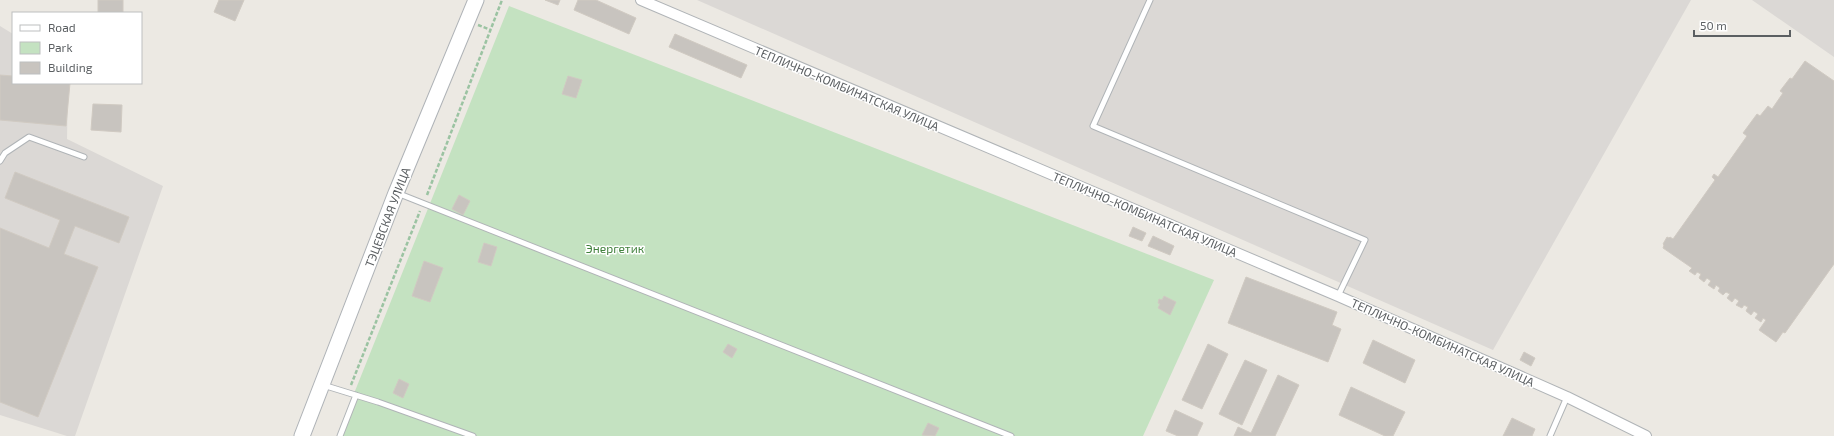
<svg xmlns="http://www.w3.org/2000/svg" width="1834" height="436" viewBox="0 0 1834 436" font-family="'Exo 2',sans-serif">
<style>
.industrial{fill:#dbd8d5}
.green{fill:#c4e2c1}
.building{fill:#c8c4bf;stroke:#d0cac2}
.lines{fill:none;stroke-linecap:round;stroke-linejoin:round}
.lane-casing{stroke:#b0b4b7;stroke-width:7}
.street-casing{stroke:#b0b4b7;stroke-width:12}
.secondary-casing{stroke:#afb3b7;stroke-width:17}
.path{stroke:#9bc3a2;stroke-width:2.5;stroke-dasharray:4 2;stroke-linecap:butt}
.lane{stroke:#fff;stroke-width:5}
.street{stroke:#fff;stroke-width:10}
.secondary{stroke:#fff;stroke-width:15}
.labels{text-anchor:middle;dominant-baseline:central;stroke-width:3;stroke-linejoin:round;paint-order:stroke}
.street-label{font-size:12px;fill:#5b5f62;stroke:#fff}
.park-label{font-size:12px;fill:#40803c;stroke:#fff}
</style>
<rect width="100%" height="100%" fill="#ece9e3"/>
<path class="industrial" d="M697,0H1691L1493,350Z
M1752,0H1834V57Z
M0,26L13,34V83H68L67,139L163,186L75,436H67L0,415Z"/>
<path class="green" d="M509,6L1214,280L1143,436H337Z"/>
<path class="building" d="M98,0H123V13H98Z
M219,0H244L235,21L214,12Z
M545,0H560L558,5Z
M578,0H596L636,18L629,34L574,10Z
M675,34L747,65L741,78L669,47Z
M1805,61L1834,81V264L1785,333L1783,332L1776,342L1759,330L1766,320L1763,318L1761,322L1755,318L1758,314L1754,311L1751,315L1746,311L1748,307L1744,305L1742,308L1736,305L1739,301L1735,298L1732,302L1727,298L1730,294L1726,292L1723,295L1718,291L1720,288L1716,285L1714,289L1708,285L1711,281L1707,278L1704,282L1699,278L1701,274L1697,272L1695,275L1689,271L1692,268L1663,248L1664,245L1663,244L1667,237L1669,238L1670,237L1673,239L1715,180L1712,177L1714,174L1718,177L1747,136L1743,133L1757,114L1760,116L1768,106L1772,109L1783,93L1780,91L1790,78L1792,79Z
M0,75L13,76V83H70L66,126L0,120Z
M568,76L582,80L576,98L562,94Z
M93,104L122,105L121,132L91,130Z
M15,172L129,217L119,243L75,226L64,254L98,267L38,417L0,402V228L49,248L60,220L5,198Z
M459,195L470,201L463,215L452,209Z
M1133,227L1146,233L1142,241L1129,236Z
M1153,236L1174,246L1170,255L1148,246Z
M484,243L497,247L491,266L478,262Z
M424,261L443,268L430,302L412,296Z
M1246,277L1337,312L1332,325L1341,329L1328,362L1228,323Z
M1164,296L1176,302L1170,315L1158,308L1160,304L1158,303L1159,299L1162,300Z
M1373,340L1415,360L1405,383L1363,363Z
M728,344L737,349L732,358L723,352Z
M1208,344L1228,354L1202,409L1182,400Z
M1524,352L1535,358L1531,366L1520,360Z
M1245,360L1267,370L1242,425L1219,414Z
M1278,375L1299,385L1275,436H1234L1238,427L1251,433Z
M399,379L409,384L403,398L393,393Z
M1351,387L1405,412L1393,436H1385L1339,415Z
M1175,410L1203,423L1197,436H1178L1166,431Z
M1512,418L1535,429L1532,436H1503Z
M928,423L939,428L935,436L922,435Z"/>
<g class="lines">
<defs>
<path id="lane" d="M1150,0L1093,126L1365,240L1338,296
M0,161L5,153L29,137L84,157
M397,193L1011,436
M323,385L378,402L473,436
M340,436L356,395
M1550,436L1567,397"/>
<path id="street" d="M641,0L1338,296L1567,397L1646,436"/>
<path id="secondary" d="M302,436L396,193L476,0"/>
</defs>
<use href="#lane" class="lane-casing"/>
<use href="#street" class="street-casing"/>
<use href="#secondary" class="secondary-casing"/>
<path class="path" d="M478,25L491,30
M427,195L502,0
M351,385L420,211"/>
<use href="#lane" class="lane"/>
<use href="#street" class="street"/>
<use href="#secondary" class="secondary"/>
</g>
<g class="labels">
<g class="street-label">
<text transform="translate(847 88) rotate(23)">ТЕПЛИЧНО-КОМБИНАТСКАЯ УЛИЦА</text>
<text transform="translate(1145 214) rotate(23)">ТЕПЛИЧНО-КОМБИНАТСКАЯ УЛИЦА</text>
<text transform="translate(387 217) rotate(-69)">ТЭЦЕВСКАЯ УЛИЦА</text>
<text transform="translate(1443 342) rotate(24)">ТЕПЛИЧНО-КОМБИНАТСКАЯ УЛИЦА</text>
</g>
<g class="park-label">
<text x="615" y="248">Энергетик</text>
</g>
</g>
<rect x="12" y="12" width="130" height="72" fill="#ffffff" stroke="#bdbfc0"/>
<rect x="20" y="25" width="20" height="6" fill="#ffffff" stroke="#bdbfc0"/>
<text x="48" y="32" font-size="12" fill="#5b5f62">Road</text>
<rect x="20" y="42" width="20" height="12" fill="#c4e2c1" stroke="#bdbfc0"/>
<text x="48" y="52" font-size="12" fill="#5b5f62">Park</text>
<rect x="20" y="62" width="20" height="12" fill="#c8c4bf" stroke="#bdbfc0"/>
<text x="48" y="72" font-size="12" fill="#5b5f62">Building</text>
<path d="M1694 30v6h96v-6" fill="none" stroke="#5b5f62" stroke-width="2"/>
<text x="1700" y="30" font-size="12" fill="#5b5f62" stroke="#ffffff" stroke-width="3" paint-order="stroke">50 m</text>
</svg>
